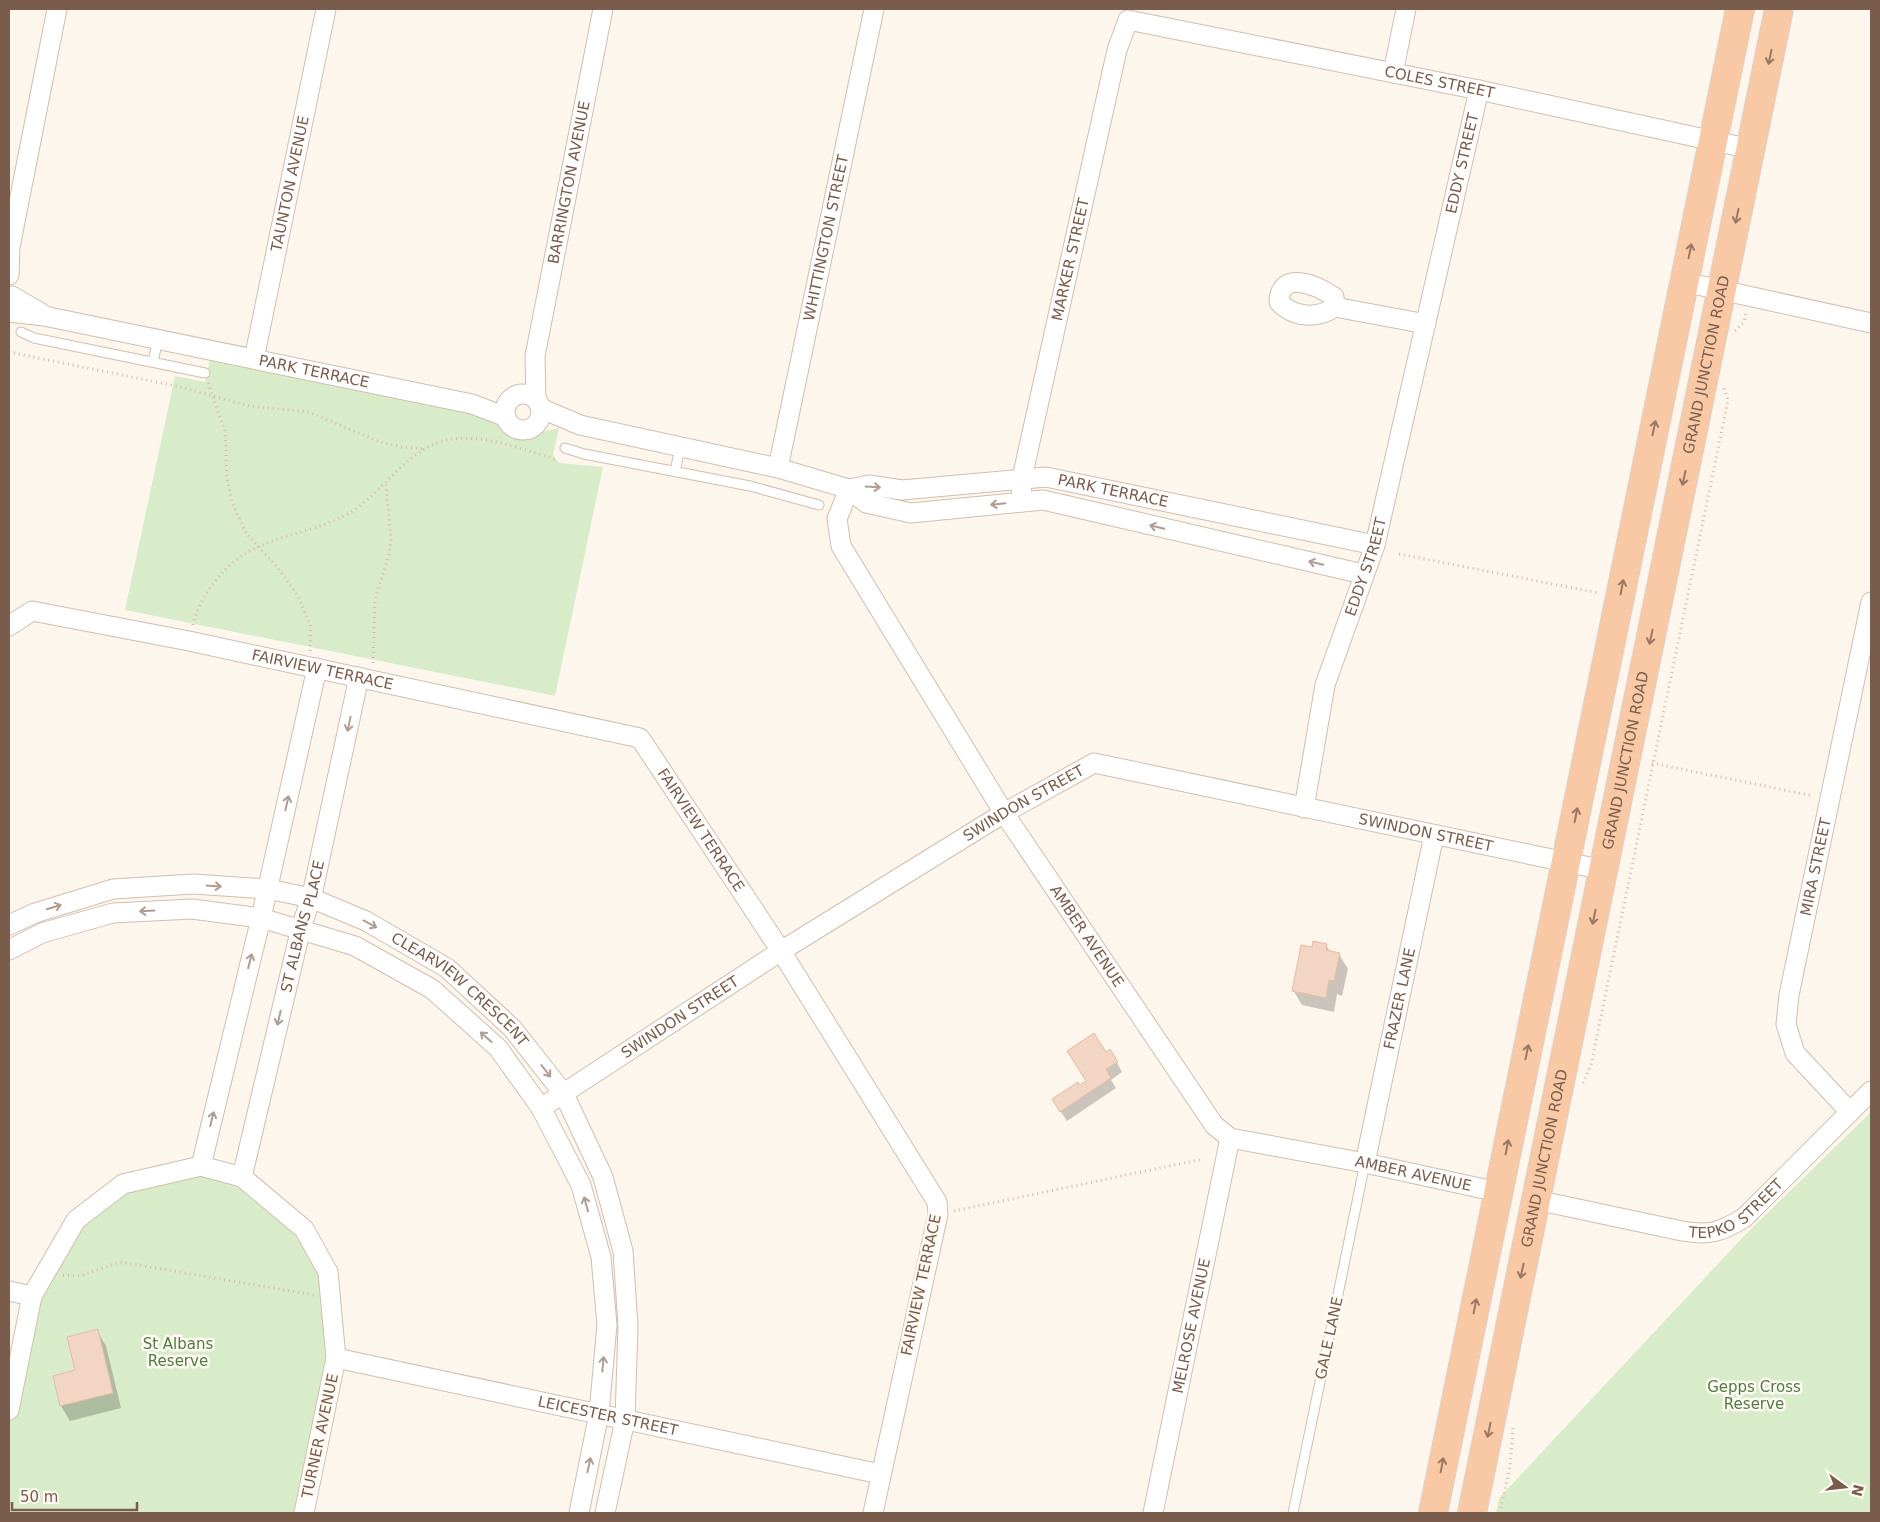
<svg xmlns="http://www.w3.org/2000/svg" width="1880" height="1522" viewBox="0 0 1880 1522" font-family="'DejaVu Sans',sans-serif">
<style>
.green{fill:#d8ecc9}
.shadow{fill:#0003}
.building{fill:#f3d5c3;stroke:#e6bba3}
.lines{fill:none;stroke-linecap:round;stroke-linejoin:round}
.service-casing{stroke:#d1beb0;stroke-width:11}
.minor-casing{stroke:#d1beb0;stroke-width:21}
.trunk-casing{stroke:#dad1cd;stroke-width:30}
.path{stroke:#d9b8a5;stroke-width:3;stroke-dasharray:1 4;stroke-linecap:butt}
.service{stroke:#fff;stroke-width:9}
.minor{stroke:#fff;stroke-width:19}
.trunk{stroke:#f9c8a4;stroke-width:28}
.oneway{stroke:#9a7763}
.oneway2{stroke:#af9d94}
.labels{text-anchor:middle;dominant-baseline:central;stroke-width:5;stroke-linejoin:round;paint-order:stroke}
.street-label{font-size:15px;fill:#7a5c4d;stroke:#fffaf3}
.park-label{font-size:15px;fill:#537a41;stroke:#fffaf3}
</style>
<rect width="100%" height="100%" fill="#fdf6ec"/>
<path class="green" d="M211,355L498,419C521,440 530,435 559,428L553,456L559,463L603,467L555,696L125,610L175,376L205,382Z
M1871,1112V1513H1496L1499,1498L1745,1235Z
M170,1172L242,1177L304,1229L328,1272L336,1358L304,1513H9V1410L32,1296L76,1220L123,1184Z"/>
<path class="shadow" d="M1326,945L1331,953L1339,954L1348,969L1342,996L1337,994L1334,1012L1302,1005L1293,990L1313,948Z
M1106,1053L1117,1063L1122,1072L1111,1080L1116,1088L1067,1121L1059,1109L1087,1082Z
M97,1331L106,1346L121,1408L70,1421L61,1406L55,1377L77,1371Z"/>
<path class="building" d="M1313,941L1327,944L1326,950L1340,953L1334,981L1329,980L1326,998L1292,991L1301,945L1312,947Z
M1094,1033L1106,1052L1110,1049L1118,1062L1106,1069L1111,1078L1060,1112L1052,1099L1078,1082L1080,1085L1086,1081L1067,1051Z
M98,1329L113,1393L60,1406L53,1376L75,1370L67,1337Z"/>
<g class="lines">
<defs>
<path id="service" d="M21,332L34,338L205,373
M153,362L158,339
M565,448L584,454L750,486L819,505
M675,472L680,447
M1293,1513L1365,1163"/>
<g id="minor">
<path d="M1393,73L1406,9"/>
<path d="M9,275L10,247L57,9"/>
<path d="M1684,282L1871,323"/>
<path d="M12,296L41,313"/>
<path d="M1335,307L1334,297C1317,285 1280,269 1279,302C1294,318 1318,319 1335,307L1426,324"/>
<path id="s1" d="M9,312L44,316L472,404L506,417"/>
<path id="s2" d="M254,359L326,9"/>
<circle cx="523" cy="412" r="18"/>
<path id="s3" d="M536,400L535,356L603,9"/>
<path id="s4" d="M540,408L580,425L778,468L849,489L837,519L841,546L1004,813L1214,1125L1230,1138L1365,1163L1498,1192"/>
<path id="s5" d="M778,468L874,9"/>
<path id="s6" d="M1021,502L1022,478L1117,50L1128,20L1479,90L1751,149"/>
<path id="s7" d="M1363,574L1043,500L911,513L866,503L849,489L869,485L902,490L1046,477L1375,545"/>
<path id="s8" d="M9,626L32,611L189,641L640,738L781,951L937,1202L938,1214L873,1513"/>
<path id="s9" d="M1304,808L1325,685L1375,545L1479,90"/>
<path id="s10" d="M9,925L35,913L113,889L193,884L268,889L311,898L366,921L447,968L512,1028L564,1094L603,1177L623,1251L628,1326L625,1420L605,1513"/>
<path d="M9,950L42,933L113,913L192,909L261,918L355,946L432,989L498,1048L541,1108L581,1185L601,1257L607,1325L599,1413L579,1513"/>
<path id="s11" d="M541,1108L781,951L1004,813L1094,763L1604,870"/>
<path id="s12" d="M1850,1112L1795,1053L1786,1024L1789,995L1871,602"/>
<path id="s13" d="M1365,1163L1434,835"/>
<path d="M201,1166L261,918L317,668"/>
<path id="s14" d="M242,1177L301,928L312,895L359,677"/>
<path id="s15" d="M1536,1200L1682,1231C1710,1236 1720,1232 1744,1218L1871,1091"/>
<path d="M9,1291L32,1296"/>
<path id="s16" d="M336,1358L880,1474"/>
<path d="M9,1410L32,1296L76,1220L123,1184L201,1166L242,1177L304,1229L328,1272L336,1358L304,1513"/>
<path id="s17" d="M1153,1513L1230,1138"/>
</g>
<g id="trunk">
<path d="M1433,1513L1740,9"/>
<path id="s18" d="M1472,1513L1779,9"/>
</g>
</defs>
<use href="#service" class="service-casing"/>
<use href="#minor" class="minor-casing"/>
<use href="#trunk" class="trunk-casing"/>
<path class="path" d="M1735,331L1744,322L1746,312
M9,352L176,386L249,406L309,412L380,442L401,447L423,449
M208,383L225,431L227,477L232,502L246,533L278,568L298,596L311,627L310,651
M1399,554L1599,593
M193,625C198,601 217,575 236,560C271,533 317,534 354,510C386,489 408,448 447,440C485,433 523,450 558,460
M373,663L375,599L389,555L391,539L386,485
M1652,763L1813,796
M1583,1083L1591,1065L1728,400L1724,388
M954,1211L1203,1159
M63,1275L80,1276L120,1262L314,1295
M1500,1513L1510,1466L1513,1428"/>
<use href="#service" class="service"/>
<use href="#minor" class="minor"/>
<use href="#trunk" class="trunk"/>
</g>
<defs><path id="oneway-shaft" d="M-6 0H5M1.5-3L5.5 0L1.5 3" fill="none" stroke-width="1.6" stroke-linecap="round" stroke-linejoin="round" transform="scale(1.25)"/></defs>
<g class="oneway">
<use href="#oneway-shaft" transform="translate(1770 57) rotate(102)"/>
<use href="#oneway-shaft" transform="translate(1737 216) rotate(102)"/>
<use href="#oneway-shaft" transform="translate(1690 251) rotate(-79)"/>
<use href="#oneway-shaft" transform="translate(1654 428) rotate(-78)"/>
<use href="#oneway-shaft" transform="translate(1684 478) rotate(102)"/>
<use href="#oneway-shaft" transform="translate(1622 587) rotate(-79)"/>
<use href="#oneway-shaft" transform="translate(1651 637) rotate(102)"/>
<use href="#oneway-shaft" transform="translate(1576 815) rotate(-79)"/>
<use href="#oneway-shaft" transform="translate(1594 917) rotate(102)"/>
<use href="#oneway-shaft" transform="translate(1527 1052) rotate(-78)"/>
<use href="#oneway-shaft" transform="translate(1507 1147) rotate(-79)"/>
<use href="#oneway-shaft" transform="translate(1522 1271) rotate(102)"/>
<use href="#oneway-shaft" transform="translate(1475 1306) rotate(-79)"/>
<use href="#oneway-shaft" transform="translate(1489 1430) rotate(102)"/>
<use href="#oneway-shaft" transform="translate(1442 1465) rotate(-79)"/>
</g>
<g class="oneway2">
<use href="#oneway-shaft" transform="translate(873 487) rotate(3)"/>
<use href="#oneway-shaft" transform="translate(998 504) rotate(174)"/>
<use href="#oneway-shaft" transform="translate(1157 527) rotate(-167)"/>
<use href="#oneway-shaft" transform="translate(1316 563) rotate(-167)"/>
<use href="#oneway-shaft" transform="translate(349 724) rotate(102)"/>
<use href="#oneway-shaft" transform="translate(287 803) rotate(-77)"/>
<use href="#oneway-shaft" transform="translate(214 886) rotate(4)"/>
<use href="#oneway-shaft" transform="translate(54 907) rotate(-17)"/>
<use href="#oneway-shaft" transform="translate(147 911) rotate(177)"/>
<use href="#oneway-shaft" transform="translate(370 924) rotate(28)"/>
<use href="#oneway-shaft" transform="translate(250 961) rotate(-76)"/>
<use href="#oneway-shaft" transform="translate(279 1018) rotate(103)"/>
<use href="#oneway-shaft" transform="translate(486 1037) rotate(-139)"/>
<use href="#oneway-shaft" transform="translate(546 1071) rotate(52)"/>
<use href="#oneway-shaft" transform="translate(212 1119) rotate(-76)"/>
<use href="#oneway-shaft" transform="translate(586 1204) rotate(-106)"/>
<use href="#oneway-shaft" transform="translate(603 1364) rotate(-85)"/>
<use href="#oneway-shaft" transform="translate(589 1465) rotate(-78)"/>
</g>
<g class="labels">
<g class="street-label">
<text stroke="none"><textPath href="#s6" startOffset="812">COLES STREET</textPath></text>
<text stroke="none"><textPath href="#s9" startOffset="665">EDDY STREET</textPath></text>
<text stroke="none"><textPath href="#s3" startOffset="221">BARRINGTON AVENUE</textPath></text>
<text stroke="none"><textPath href="#s2" startOffset="179">TAUNTON AVENUE</textPath></text>
<text stroke="none"><textPath href="#s5" startOffset="235">WHITTINGTON STREET</textPath></text>
<text stroke="none"><textPath href="#s6" startOffset="248">MARKER STREET</textPath></text>
<text stroke="none"><textPath href="#s18" startOffset="1172">GRAND JUNCTION ROAD</textPath></text>
<text stroke="none"><textPath href="#s1" startOffset="311">PARK TERRACE</textPath></text>
<text stroke="none"><textPath href="#s7" startOffset="796">PARK TERRACE</textPath></text>
<text stroke="none"><textPath href="#s9" startOffset="250">EDDY STREET</textPath></text>
<text stroke="none"><textPath href="#s8" startOffset="324">FAIRVIEW TERRACE</textPath></text>
<text stroke="none"><textPath href="#s18" startOffset="768">GRAND JUNCTION ROAD</textPath></text>
<text stroke="none"><textPath href="#s11" startOffset="571">SWINDON STREET</textPath></text>
<text stroke="none"><textPath href="#s8" startOffset="759">FAIRVIEW TERRACE</textPath></text>
<text stroke="none"><textPath href="#s11" startOffset="991">SWINDON STREET</textPath></text>
<text stroke="none"><textPath href="#s12" startOffset="271">MIRA STREET</textPath></text>
<text stroke="none"><textPath href="#s14" startOffset="258">ST ALBANS PLACE</textPath></text>
<text stroke="none"><textPath href="#s4" startOffset="841">AMBER AVENUE</textPath></text>
<text stroke="none"><textPath href="#s10" startOffset="486">CLEARVIEW CRESCENT</textPath></text>
<text stroke="none"><textPath href="#s13" startOffset="168">FRAZER LANE</textPath></text>
<text stroke="none"><textPath href="#s11" startOffset="166">SWINDON STREET</textPath></text>
<text stroke="none"><textPath href="#s18" startOffset="362">GRAND JUNCTION ROAD</textPath></text>
<text stroke="none"><textPath href="#s4" startOffset="1276">AMBER AVENUE</textPath></text>
<text stroke="none"><textPath href="#s15" startOffset="211">TEPKO STREET</textPath></text>
<text transform="translate(921 1285) rotate(-78)">FAIRVIEW TERRACE</text>
<text stroke="none"><textPath href="#s17" startOffset="191">MELROSE AVENUE</textPath></text>
<text transform="translate(1329 1338) rotate(-78)">GALE LANE</text>
<text stroke="none"><textPath href="#s16" startOffset="278">LEICESTER STREET</textPath></text>
<text transform="translate(320 1436) rotate(-78)">TURNER AVENUE</text>
</g>
<g class="park-label">
<text x="178" y="1344">St Albans<tspan x="178" dy="17">Reserve</tspan></text>
<text x="1754" y="1387">Gepps Cross<tspan x="1754" dy="17">Reserve</tspan></text>
</g>
</g>
<rect width="1880" height="1522" fill="none" stroke="#7a5c4d" stroke-width="20"/>
<g transform="translate(1845 1487) rotate(105)" stroke="#fffaf3" stroke-width="4" paint-order="stroke">
<path d="M0-4L9 19L0 12L-9 19Z" fill="#7a5c4d"/>
<text y="-8" font-size="14" font-weight="bold" text-anchor="middle" fill="#7a5c4d">N</text>
</g>
<path d="M12 1502v8h125v-8" fill="none" stroke="#7a5c4d" stroke-width="2.5"/>
<text x="20" y="1502" font-size="15" fill="#7a5c4d" stroke="#fffaf3" stroke-width="4" paint-order="stroke">50 m</text>
</svg>
